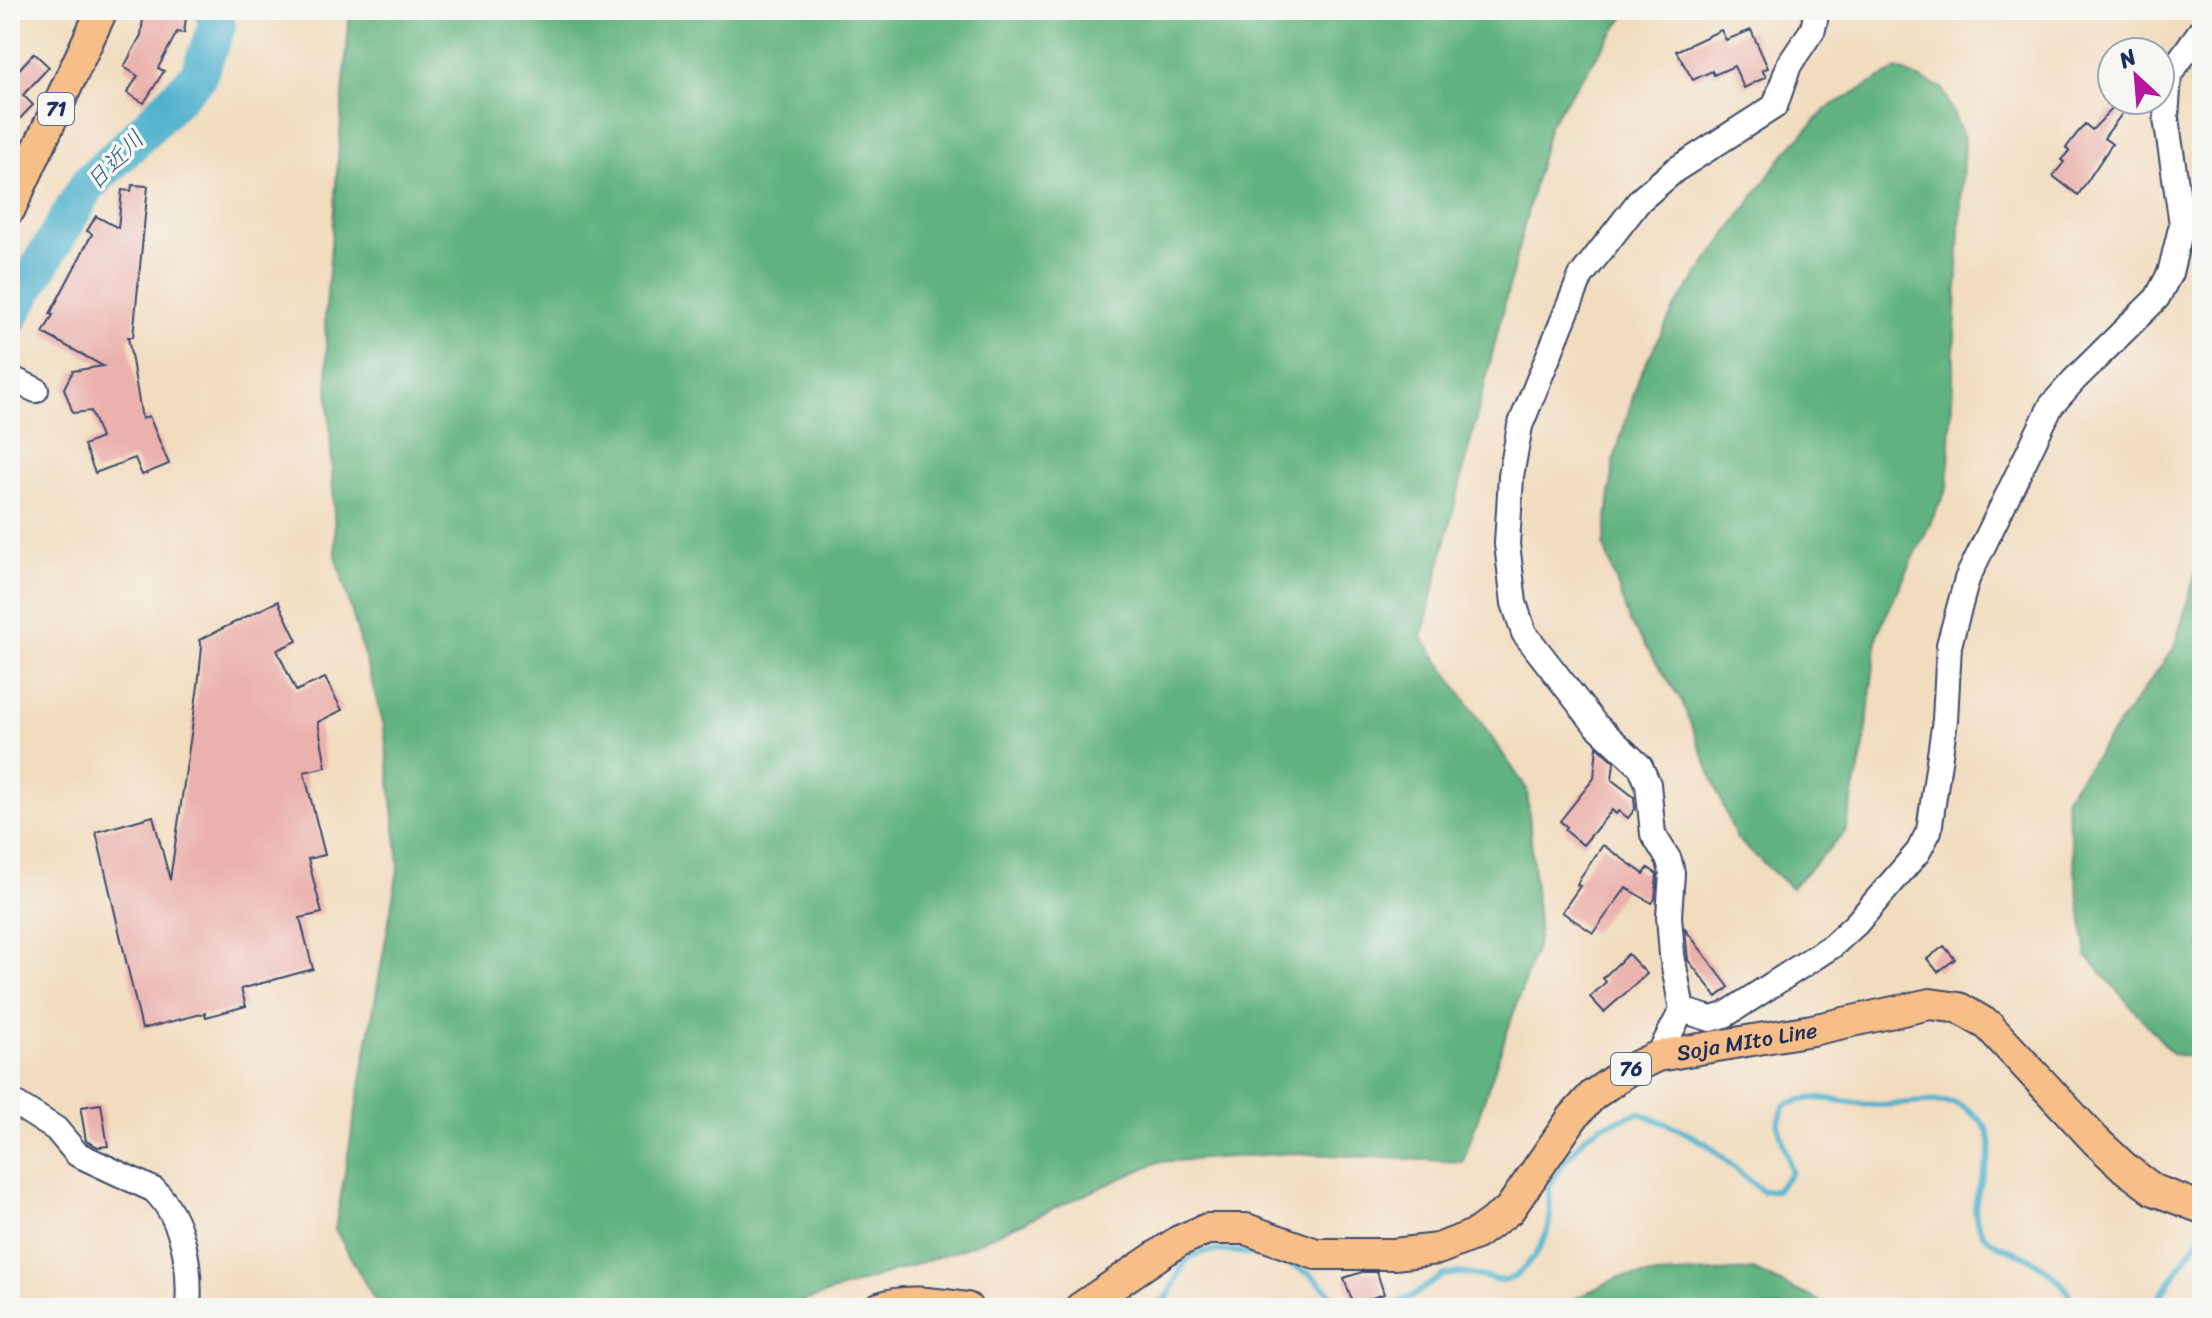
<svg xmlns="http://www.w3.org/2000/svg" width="2212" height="1318" viewBox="0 0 2212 1318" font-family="Sriracha,'Klee One',sans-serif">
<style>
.forest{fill:#60b27e;stroke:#3e706e;stroke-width:2}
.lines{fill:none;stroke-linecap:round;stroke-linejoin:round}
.stream{stroke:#4db1cc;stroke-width:6}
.river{stroke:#4db1cc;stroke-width:38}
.building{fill:#ebb1ac}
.minor-casing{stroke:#3b496c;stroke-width:28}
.major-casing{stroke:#3b496c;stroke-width:34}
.minor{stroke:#fff;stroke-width:24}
.major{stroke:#f7be87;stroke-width:30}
.labels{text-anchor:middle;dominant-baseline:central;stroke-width:7;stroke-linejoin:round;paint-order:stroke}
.shield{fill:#f6f6f2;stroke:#5d6b8a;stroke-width:2}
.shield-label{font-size:20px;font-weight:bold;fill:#1b2f5e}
.street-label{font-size:22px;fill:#1b2f5e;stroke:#f6f6f2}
.water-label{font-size:24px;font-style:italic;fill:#2c5c84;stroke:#f6f6f2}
</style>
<rect width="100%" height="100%" fill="#f6f6f2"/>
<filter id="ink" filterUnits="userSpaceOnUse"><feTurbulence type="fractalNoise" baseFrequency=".0125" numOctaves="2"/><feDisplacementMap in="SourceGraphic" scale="16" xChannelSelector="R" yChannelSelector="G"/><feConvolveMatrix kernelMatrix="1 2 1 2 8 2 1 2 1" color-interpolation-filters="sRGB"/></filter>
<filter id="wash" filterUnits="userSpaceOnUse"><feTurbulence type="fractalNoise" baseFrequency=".006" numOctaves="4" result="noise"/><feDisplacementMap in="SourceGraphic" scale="32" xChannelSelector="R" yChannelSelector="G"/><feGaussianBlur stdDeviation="1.8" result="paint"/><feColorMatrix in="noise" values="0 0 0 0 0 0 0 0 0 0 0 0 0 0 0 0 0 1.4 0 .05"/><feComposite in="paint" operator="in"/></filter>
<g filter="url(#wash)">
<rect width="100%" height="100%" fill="#f2dcbe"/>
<path class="forest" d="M350,10H1629L1549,125L1422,637L1527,789L1539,938L1463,1162L1292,1153L1158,1162L965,1248L783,1308H379L335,1229L399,864L384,726L336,556L325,320Z
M1897,69L1942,88L1964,138L1948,486L1878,632L1864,746L1845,832L1791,888L1736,838L1682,702L1629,620L1604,546L1614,460L1639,377L1675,307L1782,157L1826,109Z
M2202,551V1059L2173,1054L2087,956L2065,798L2174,648Z
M1753,1270L1834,1308H1556L1619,1277Z"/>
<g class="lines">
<path class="stream" d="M1148,1308C1177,1299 1170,1284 1185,1263C1203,1237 1285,1259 1308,1273C1321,1281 1332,1297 1343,1308
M1385,1308L1411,1297L1443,1275L1462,1273L1505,1281L1516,1276L1536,1255L1546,1235L1550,1219L1549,1188L1563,1163L1586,1136L1601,1126L1639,1113L1679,1129L1707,1144L1762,1191L1776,1190L1792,1172L1778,1125L1784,1106C1819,1089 1844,1105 1880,1105C1904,1105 1930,1099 1953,1103C1962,1104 1972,1113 1979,1119C2014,1154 1955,1195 1983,1233C1993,1246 2011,1249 2025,1256C2043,1265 2072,1287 2073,1308
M2152,1308L2202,1234"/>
<path class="river" d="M10,316L89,183L133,142L198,76L217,26L213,10"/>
</g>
<g id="blocks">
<path class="building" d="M144,10H187L184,33L177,32L158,68L164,71L144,103L127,93L138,76L124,67L141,35Z
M1721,30L1726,40L1751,30L1768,68L1762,70L1766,77L1744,88L1734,66L1714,75L1712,71L1693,80L1676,51Z
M34,53L49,67L23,95L33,105L10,129V79Z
M2116,105L2124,111L2104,138L2112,144L2078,195L2053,176L2064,162L2061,160L2069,151L2066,148L2079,131L2085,124L2092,130Z
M132,185L148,186L133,337H128L142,419L149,416L169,464L142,475L135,458L95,473L84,445L101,438L91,411L73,413L64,388L73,371L103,366L43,333L53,315L50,314L92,234L87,231L96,216L118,228L122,190L131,191Z
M278,601L297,641L277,650L296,691L325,678L342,710L318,722L326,767L304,772L325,855L308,859L322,913L300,918L313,969L241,989L246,1006L206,1017L205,1013L142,1029L96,832L153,816L170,880L198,686L202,647L199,640Z
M1597,746L1614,762L1612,780L1634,797L1635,809L1628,818L1619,811L1616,814L1612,810L1583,845L1565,830L1567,827L1560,821L1594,778Z
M1603,845L1644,874L1648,868L1657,874L1655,899L1652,903L1626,888L1593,933L1562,912L1580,886L1577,885L1580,878Z
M1685,929L1729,987L1717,997L1688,960Z
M1944,946L1955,959L1938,972L1927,959Z
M1628,954L1647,974L1604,1012L1590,997L1606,982L1603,978Z
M101,1104L108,1146L98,1147L86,1141L81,1111L82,1107Z
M1362,1272H1377L1384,1294L1356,1303L1355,1300L1352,1301L1344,1278Z"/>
</g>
</g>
<g filter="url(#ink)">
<use href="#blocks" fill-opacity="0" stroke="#3b496c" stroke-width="2"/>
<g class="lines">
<defs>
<path id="minor" d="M10,378L36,390
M1682,1010L1711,1019L1725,1015L1832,946L1856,924L1918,852L1929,831L1945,720L1949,645L1967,579L2051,406L2074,380L2157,298L2170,273L2182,224L2166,118L2169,75L2202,29
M1658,1056L1682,1010L1672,955L1669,916L1672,873L1669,860L1653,834L1648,784L1640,766L1595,724L1524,633L1514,603L1507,544L1511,476L1520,426L1581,276L1640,200L1675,170L1775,106L1789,65L1813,29L1817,10
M10,1100L56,1129L77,1154L154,1190C184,1219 191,1268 188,1308"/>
<g id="major">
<path d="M10,209L102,10"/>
<path d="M879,1308C906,1298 939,1304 967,1308"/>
<path id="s1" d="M1080,1308L1179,1241L1207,1229H1246L1316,1254H1394L1438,1249L1476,1234L1509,1210L1573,1117L1593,1095L1627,1071L1658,1056L1812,1030L1930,1004L1959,1008L1988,1025L2096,1141L2126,1169L2154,1190L2202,1208"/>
</g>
</defs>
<use href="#minor" class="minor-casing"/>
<use href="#major" class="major-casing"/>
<use href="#minor" class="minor"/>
<use href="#major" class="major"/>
</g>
</g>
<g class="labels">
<g class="shield">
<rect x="38" y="93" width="36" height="32" rx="6"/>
<rect x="1611" y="1053" width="40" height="32" rx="6"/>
</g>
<g class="shield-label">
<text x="56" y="109">71</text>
<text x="1631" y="1069">76</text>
</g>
<g class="street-label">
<text stroke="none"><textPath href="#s1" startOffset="776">Soja MIto Line</textPath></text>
</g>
<g class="water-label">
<text transform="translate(115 160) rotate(-46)">日近川</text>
</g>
</g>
<rect width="2212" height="1318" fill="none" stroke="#f6f6f2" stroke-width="40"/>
<g transform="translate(2136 76) rotate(334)"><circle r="38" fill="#f6f6f2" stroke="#9ea6b7" stroke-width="2"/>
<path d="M0-6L14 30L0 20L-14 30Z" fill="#b5179e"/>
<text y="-12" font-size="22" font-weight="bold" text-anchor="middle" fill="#1b2f5e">N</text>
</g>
</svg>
